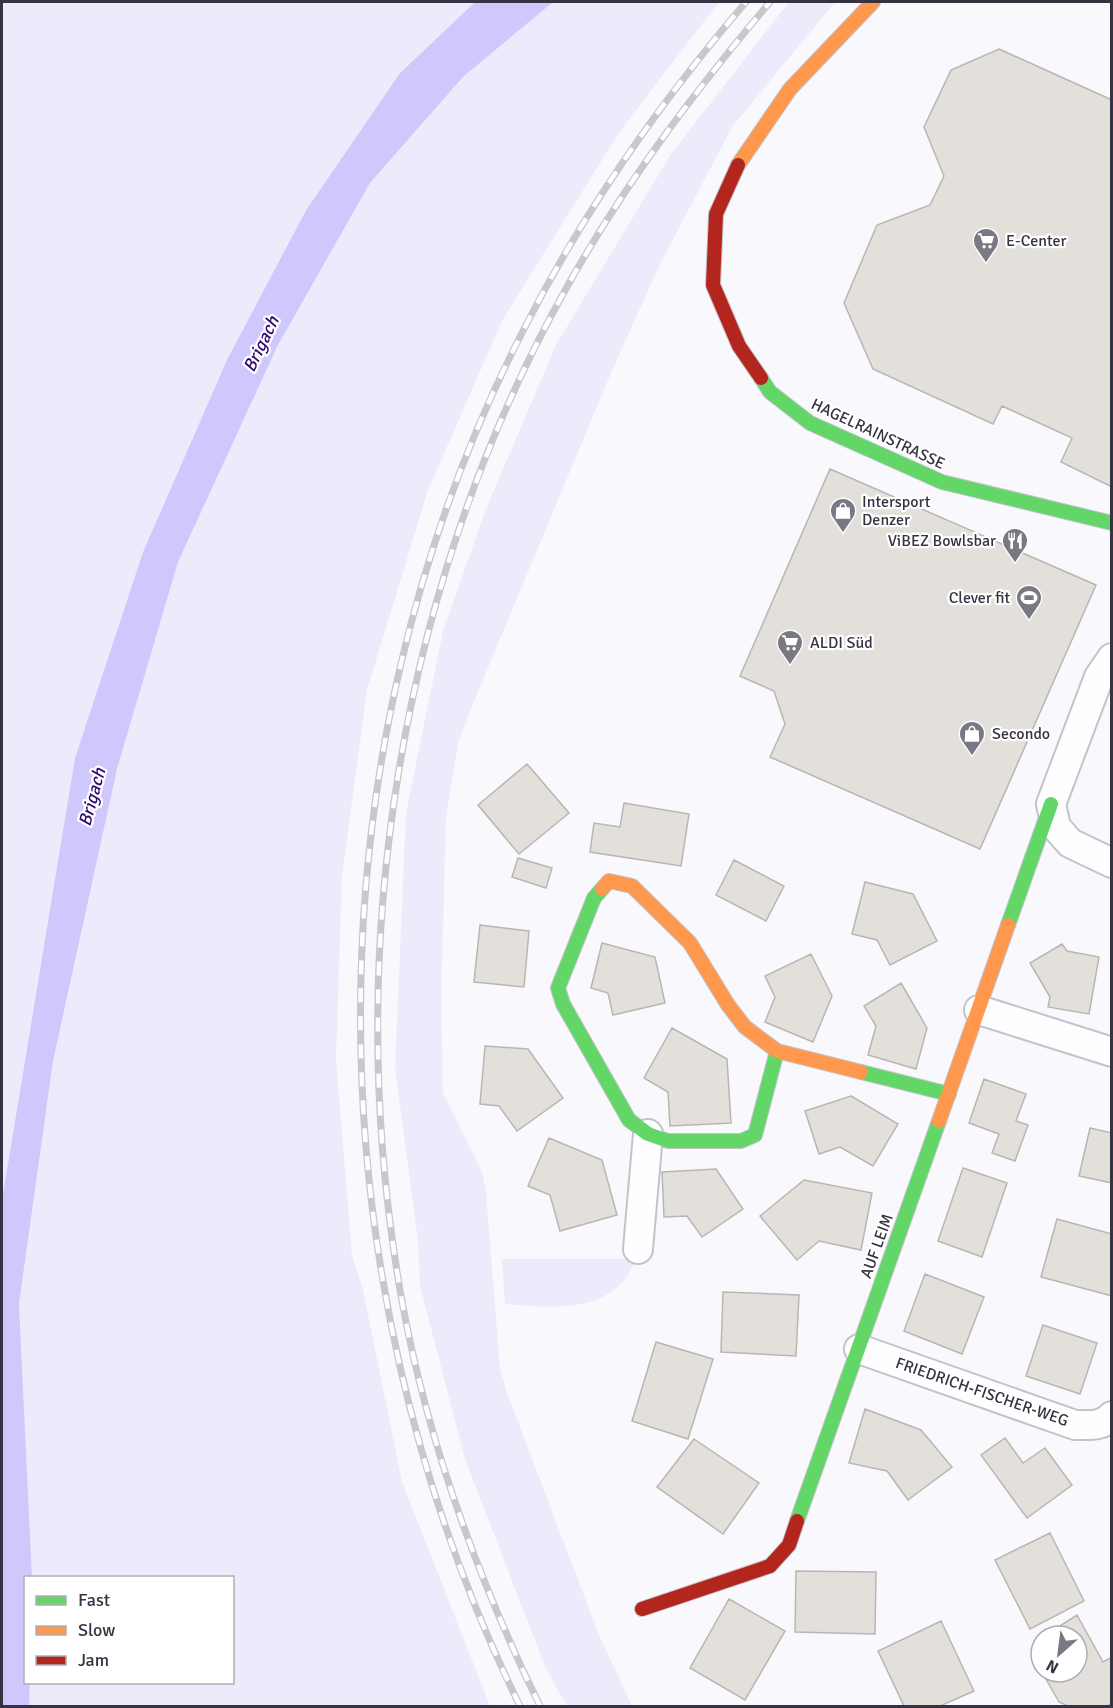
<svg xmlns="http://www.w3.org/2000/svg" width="1113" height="1708" viewBox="0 0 1113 1708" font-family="Signika,sans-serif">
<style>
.green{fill:#ecebfb}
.water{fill:#cfc8fc}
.building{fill:#e3e0dc;stroke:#b9b6b2;stroke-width:1.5}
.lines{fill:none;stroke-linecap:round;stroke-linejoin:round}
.street-casing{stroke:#c3c3cb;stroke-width:32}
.fast-casing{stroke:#c3c3cb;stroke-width:16}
.slow-casing{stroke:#c3c3cb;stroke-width:16}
.jam-casing{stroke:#c3c3cb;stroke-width:16}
.street{stroke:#fefeff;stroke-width:28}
.fast{stroke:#63d668;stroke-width:14}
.slow{stroke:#ff974d;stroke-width:14}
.jam{stroke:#b3261e;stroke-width:14}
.rail-casing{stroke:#c8c8cb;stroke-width:7}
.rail{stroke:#fff;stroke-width:4.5;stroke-dasharray:14;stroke-linecap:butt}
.labels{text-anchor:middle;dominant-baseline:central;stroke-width:4.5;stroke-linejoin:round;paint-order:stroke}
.poi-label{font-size:16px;fill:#353341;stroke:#fff;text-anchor:start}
.street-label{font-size:16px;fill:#353341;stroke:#fff}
.water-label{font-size:18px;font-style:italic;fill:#300770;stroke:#fff}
</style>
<rect width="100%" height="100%" fill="#f8f8fd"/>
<path class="green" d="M2,2H475L400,73L306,209L227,361L143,552L75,758L2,1200Z
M553,2H719L620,131L503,319L428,490L367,690L342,876L336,1059L352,1256L363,1290L402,1482L490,1706H29L30,1683L232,1682V1578L32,1577L19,1304L53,1060L117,769L178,562L278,345L370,183L463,77Z
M789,2H835L732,127L659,266L611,373L472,706L458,743L446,818L441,997L443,1093L482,1172L486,1192L500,1369L507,1393L599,1635L632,1706H567L546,1669L465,1459L420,1286L418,1241L395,1068L406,813L443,631L486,509L556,345L671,154Z
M502,1259H637C633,1266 628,1277 622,1283C593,1313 543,1307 505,1304Z"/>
<path class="water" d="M475,2H553L463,77L370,183L278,345L178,562L117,769L53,1061L19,1304L32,1577L26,1578V1682L30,1683L29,1706H2V1200L75,758L143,552L227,360L306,210L400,73Z"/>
<path class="building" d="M999,49L1112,100V487L1061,462L1072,438L1002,406L993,424L873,369L844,303L877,225L930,205L944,176L924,127L951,70Z
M830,469L1096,585L980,849L770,757L785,724L774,691L740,676Z
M527,764L569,813L519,854L478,805Z
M624,803L689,814L681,866L590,852L594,823L620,827Z
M518,858L552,868L546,888L512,877Z
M734,860L784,886L766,921L716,895Z
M865,882L913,894L937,941L890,965L877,940L852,934Z
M480,925L529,931L524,987L474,982Z
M602,943L655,957L665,1003L613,1015L608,993L591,988Z
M1062,944L1067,951L1099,957L1089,1014L1048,1007L1050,997L1030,963Z
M811,954L832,996L813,1042L765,1022L775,997L765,976Z
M901,983L927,1028L916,1069L868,1055L876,1026L864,1006Z
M672,1028L727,1059L731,1123L670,1126L668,1092L644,1078Z
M485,1046L528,1049L563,1098L517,1131L499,1106L480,1104Z
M984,1079L1026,1094L1016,1121L1028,1125L1015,1161L992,1153L999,1134L969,1123Z
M851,1096L898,1124L873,1166L840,1147L819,1154L805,1111Z
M1090,1128L1112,1133V1183L1079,1176Z
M549,1138L602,1160L617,1215L560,1231L550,1195L528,1186Z
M963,1168L1007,1183L982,1257L938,1241Z
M716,1169L743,1209L702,1237L687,1216L664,1217L662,1172Z
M804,1180L872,1193L861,1250L819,1241L797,1260L760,1216Z
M1057,1219L1112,1234V1296L1041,1277Z
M925,1274L984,1297L962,1354L904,1331Z
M723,1292L799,1295L796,1356L721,1352Z
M1043,1325L1097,1343L1080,1394L1026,1376Z
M656,1342L713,1359L688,1439L632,1421Z
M865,1409L921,1430L952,1467L908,1500L887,1471L849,1463Z
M1005,1438L1023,1463L1045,1448L1072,1485L1027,1518L981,1455Z
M694,1439L759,1483L723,1534L657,1487Z
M1050,1533L1084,1601L1030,1629L995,1560Z
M796,1571L876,1572L875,1634L795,1632Z
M729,1599L785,1631L745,1700L690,1668Z
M1077,1615L1103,1662L1112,1657V1704L1106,1706H1068L1059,1702L1042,1672H1077V1636H1044Z
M941,1621L974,1691L940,1706H904L878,1651Z"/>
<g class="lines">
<defs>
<path id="street" d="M1112,658L1099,677L1051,804L1056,827L1070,843L1112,863
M979,1010L1112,1052
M638,1249L648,1134
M859,1349L1075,1425C1090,1425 1102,1427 1112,1416"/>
<path id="fast" d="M761,378L770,392L810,423L942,482L1112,523
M602,889L594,898L558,988L563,1004L629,1120L648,1134L668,1141H741L755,1135L777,1051
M1008,925L1051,804
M861,1072L949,1094
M797,1521L939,1121"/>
<path id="slow" d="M738,165L790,89L873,2
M602,889L609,881L632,886L690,943L728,1005L745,1027L777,1051L861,1072
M939,1121L1008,925"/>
<path id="jam" d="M738,165L716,214L713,285L739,346L761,378
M642,1609L770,1566L789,1545L797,1521"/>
</defs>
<use href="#street" class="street-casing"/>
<use href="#fast" class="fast-casing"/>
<use href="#slow" class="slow-casing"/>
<use href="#jam" class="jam-casing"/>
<use href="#street" class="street"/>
<use href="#fast" class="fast"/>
<use href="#slow" class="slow"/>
<use href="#jam" class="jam"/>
<defs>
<path id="rail" d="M520,1706C309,1277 304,754 525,327C585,209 660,102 746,2
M540,1706C476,1575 425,1434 400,1290C342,949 398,587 568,285C625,183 695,91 770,2"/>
</defs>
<use href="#rail" class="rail-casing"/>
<use href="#rail" class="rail"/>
</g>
<defs>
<symbol id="supermarket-pin" viewBox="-11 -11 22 30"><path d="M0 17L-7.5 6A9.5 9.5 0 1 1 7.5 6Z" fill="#797883" stroke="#fff"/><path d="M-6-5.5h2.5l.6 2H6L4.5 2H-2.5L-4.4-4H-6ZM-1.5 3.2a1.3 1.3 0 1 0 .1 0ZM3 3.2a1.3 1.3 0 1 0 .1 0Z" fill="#fff"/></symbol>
<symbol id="shop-pin" viewBox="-11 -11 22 30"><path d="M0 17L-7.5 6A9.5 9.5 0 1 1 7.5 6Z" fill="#797883" stroke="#fff"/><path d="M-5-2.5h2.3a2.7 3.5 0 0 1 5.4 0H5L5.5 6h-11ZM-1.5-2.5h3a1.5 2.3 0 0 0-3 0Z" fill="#fff"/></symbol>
<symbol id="restaurant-pin" viewBox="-11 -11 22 30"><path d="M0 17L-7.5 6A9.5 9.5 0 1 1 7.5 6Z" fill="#797883" stroke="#fff"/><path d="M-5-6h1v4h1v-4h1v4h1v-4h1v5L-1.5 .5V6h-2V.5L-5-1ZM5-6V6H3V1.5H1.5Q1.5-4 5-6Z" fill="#fff"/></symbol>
<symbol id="stadium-pin" viewBox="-11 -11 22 30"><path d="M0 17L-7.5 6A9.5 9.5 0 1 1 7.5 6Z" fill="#797883" stroke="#fff"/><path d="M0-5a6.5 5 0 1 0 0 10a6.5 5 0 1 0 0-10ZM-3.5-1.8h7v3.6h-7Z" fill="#fff"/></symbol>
</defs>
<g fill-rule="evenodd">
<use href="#supermarket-pin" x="971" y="226" width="30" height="40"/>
<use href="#shop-pin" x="828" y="496" width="30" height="40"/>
<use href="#restaurant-pin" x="1000" y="526" width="30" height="40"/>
<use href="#stadium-pin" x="1014" y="583" width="30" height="40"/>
<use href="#supermarket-pin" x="775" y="628" width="30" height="40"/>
<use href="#shop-pin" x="957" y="719" width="30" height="40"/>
</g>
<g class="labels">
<g class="poi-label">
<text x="1006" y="241">E-Center</text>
<text x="862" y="502">Intersport<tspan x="862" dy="18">Denzer</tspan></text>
<text x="996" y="541" text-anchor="end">ViBEZ Bowlsbar</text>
<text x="1010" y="598" text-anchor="end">Clever fit</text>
<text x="810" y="643">ALDI Süd</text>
<text x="992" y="734">Secondo</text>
</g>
<g class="street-label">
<text transform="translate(878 434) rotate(25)">HAGELRAINSTRASSE</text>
<text transform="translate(877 1246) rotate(-70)">AUF LEIM</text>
<text transform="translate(982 1392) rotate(19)">FRIEDRICH-FISCHER-WEG</text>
</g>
<g class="water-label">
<text transform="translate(261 344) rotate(-64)">Brigach</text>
<text transform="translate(92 797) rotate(-75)">Brigach</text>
</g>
</g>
<rect width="1113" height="1708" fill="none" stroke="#353341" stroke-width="6"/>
<rect x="24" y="1576" width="210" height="108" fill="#ffffff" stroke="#aeadb3" stroke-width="1.5"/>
<rect x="36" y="1596" width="30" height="9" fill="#63d668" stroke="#aeadb3" stroke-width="1.5"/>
<text x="78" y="1606" font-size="18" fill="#353341">Fast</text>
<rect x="36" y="1626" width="30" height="9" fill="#ff974d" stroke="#aeadb3" stroke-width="1.5"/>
<text x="78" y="1636" font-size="18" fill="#353341">Slow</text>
<rect x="36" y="1656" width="30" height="9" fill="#b3261e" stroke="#aeadb3" stroke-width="1.5"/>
<text x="78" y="1666" font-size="18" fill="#353341">Jam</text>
<g transform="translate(1059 1654) rotate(208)"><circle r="28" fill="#ffffff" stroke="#aeadb3" stroke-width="1.5"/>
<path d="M0-4.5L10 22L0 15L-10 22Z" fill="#797883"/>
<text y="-9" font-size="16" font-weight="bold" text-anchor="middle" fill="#353341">N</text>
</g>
</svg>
